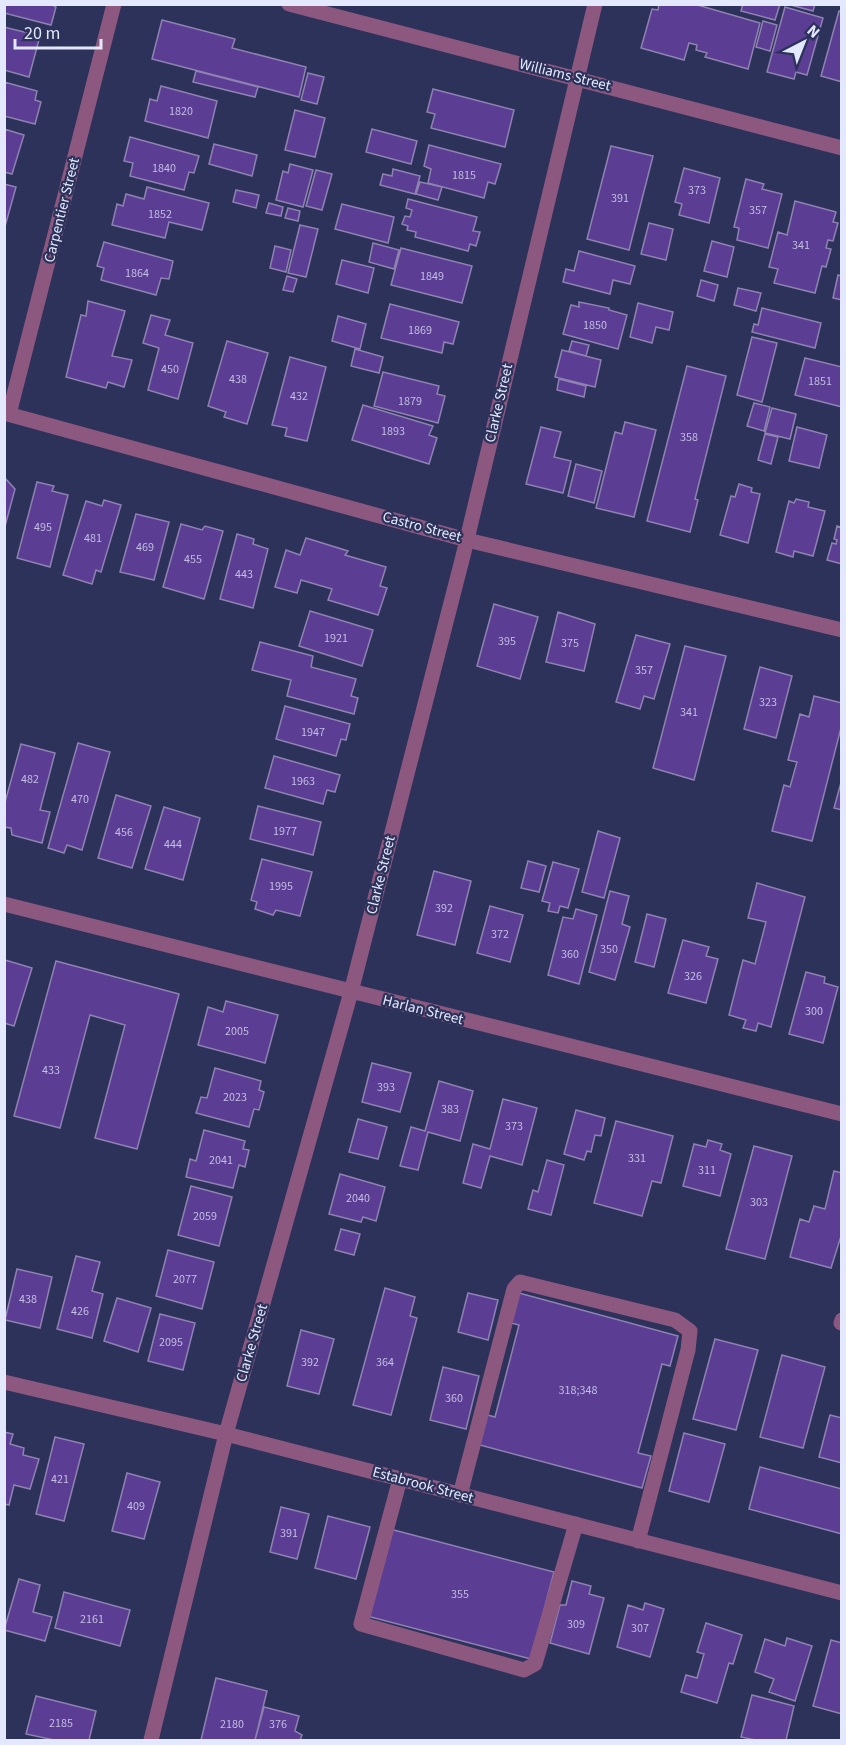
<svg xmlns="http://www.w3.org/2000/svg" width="846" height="1745" viewBox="0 0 846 1745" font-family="'Source Sans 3',sans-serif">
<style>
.building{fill:#5b3d93;stroke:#8e82b1;stroke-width:1.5}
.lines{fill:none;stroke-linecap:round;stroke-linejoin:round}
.minor{stroke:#8d5880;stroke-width:15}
.labels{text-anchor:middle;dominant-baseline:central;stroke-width:4.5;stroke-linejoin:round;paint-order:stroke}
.number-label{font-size:12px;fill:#c2bde2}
.street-label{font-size:15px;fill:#e4e8fd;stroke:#2c325a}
</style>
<rect width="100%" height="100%" fill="#2c325a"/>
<path class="building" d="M4,4H51L56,7L51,25L4,13Z
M659,4H694L760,23L748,69L705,57L707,53L696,50L697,45L689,43L684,60L641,48L652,9L658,10Z
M743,4H780L775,20L741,11Z
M787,4H815L813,11Z
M785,7L823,18L807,75L796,72L794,79L767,72Z
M839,11L842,12V82L821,76Z
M162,20L235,39L232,48L306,67L299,97L152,59Z
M763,21L777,25L770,51L756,47Z
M4,27L40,36L29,77L4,70Z
M196,71L258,87L255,97L193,82Z
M308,73L324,77L317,104L301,100Z
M4,82L37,91L35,100L41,102L35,124L4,116Z
M161,86L217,101L208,138L145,121L150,99L157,101Z
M433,89L514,110L505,147L431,128L435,114L427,112Z
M295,110L325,118L315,157L285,150Z
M4,129L24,135L12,174L4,172Z
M372,129L417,141L411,164L366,152Z
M130,137L199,156L194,173L189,172L184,190L130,176L133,163L124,161Z
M214,144L257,155L252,176L209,164Z
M429,145L501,164L495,184L488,182L484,198L428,183L431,169L424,166Z
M611,146L653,156L629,250L587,239Z
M290,164L313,170L303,207L276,200L283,171L288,173Z
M684,168L720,178L709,223L679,215L682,204L675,202Z
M393,169L420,176L415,194L380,185L383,174L392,176Z
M316,170L332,174L322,210L306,206Z
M746,179L764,184L762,189L782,194L768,248L737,240L739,228L734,227Z
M420,182L442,187L438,200L416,194Z
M4,184L16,187L4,230Z
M147,187L209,203L202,230L169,222L165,238L112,225L117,204L123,206L126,194L144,199Z
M236,190L259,195L256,208L233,202Z
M408,199L477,217L473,231L480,232L476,246L470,244L468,251L415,237L416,232L407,230L408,226L402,224L405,216L410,217L412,210L406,208Z
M795,201L836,212L833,222L838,223L833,241L828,240L826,248L831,249L826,267L822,266L815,293L774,283L778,269L769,267L778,232L787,235Z
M269,203L283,207L281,216L266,213Z
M342,204L394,217L388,243L335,229Z
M288,208L300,211L298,221L285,218Z
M649,223L673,229L666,260L641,254Z
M300,225L318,229L306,277L288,273Z
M712,241L734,247L727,277L704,271Z
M104,242L173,261L169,279L161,278L156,295L101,280L104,268L97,266Z
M373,243L399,250L394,269L369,262Z
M275,246L291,250L286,272L270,268Z
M401,248L472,266L462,303L391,285Z
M579,251L635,266L630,284L613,280L610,294L563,282L566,269L574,271Z
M342,260L374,268L368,293L336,284Z
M838,275L842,276V300L833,298Z
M287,276L297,279L293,292L283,290Z
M701,280L718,285L714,301L697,296Z
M738,288L761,293L756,311L734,305Z
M88,301L125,311L112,356L132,360L124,387L108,382L106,388L66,377L81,315L86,316Z
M579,302L609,308V310L627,315L618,349L563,334L571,305L579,307Z
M638,303L673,312L669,330L656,327L652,343L630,337Z
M390,304L459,322L453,344L444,342L442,353L381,338Z
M762,308L821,323L815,348L752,332L754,324L758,325Z
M151,315L170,320L165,335L193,343L178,399L148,390L159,348L143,343Z
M338,316L366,324L360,349L332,341Z
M752,337L777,343L762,402L737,395Z
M227,341L268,353L247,424L224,417L226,412L208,406Z
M572,341L589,345L586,356L569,351Z
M355,349L383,357L379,373L351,366Z
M562,350L601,360L595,387L555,377Z
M290,357L326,367L307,441L285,436L287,428L272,425Z
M805,358L842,367V407L795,395Z
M687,366L726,376L695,499L698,500L690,532L647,521Z
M383,372L439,386L437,394L445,396L438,423L374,406Z
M559,379L586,386L584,397L557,390Z
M754,403L770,407L764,431L747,426Z
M363,405L433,426L429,435L437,438L429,464L352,440Z
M772,408L796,414L790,439L765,433Z
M625,422L656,430L634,517L596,508L615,432L622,434Z
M541,427L561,432L554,457L571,461L563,493L526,484Z
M797,427L827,435L819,468L789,461Z
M765,434L778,437L771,464L758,460Z
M576,464L602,471L594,503L568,496Z
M4,477L15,489L4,530Z
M37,482L54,486L52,491L68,495L50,567L17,558Z
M739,484L752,488L751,492L760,494L748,543L720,535L731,496L735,497Z
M796,499L809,502L808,507L825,511L813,556L794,551L793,557L776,552L789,501L794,503Z
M104,500L121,505L101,572L96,570L92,584L63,575L86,501L102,506Z
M136,514L169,522L154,580L120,572Z
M842,523V564L827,560L832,543L836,544L837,540L834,539L837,526L840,527Z
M181,524L202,530L205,526L223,531L204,599L163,587Z
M237,534L254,539L253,544L268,549L253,608L220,599Z
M306,538L348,551L345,555L386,567L380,586L387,588L378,615L328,600L332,589L301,580L297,593L275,587L286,550L300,555Z
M494,604L538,617L520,679L477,666Z
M310,611L373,630L362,666L299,646Z
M558,612L595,624L584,671L546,662Z
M636,635L670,644L654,699L644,696L640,709L616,702Z
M260,642L313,656L311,667L356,679L351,696L358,698L354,714L287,696L291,680L252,670Z
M685,646L726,656L694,780L653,768Z
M760,667L792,676L776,738L744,729Z
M814,696L842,703V724L812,841L772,831L784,785L790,787L797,762L788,760L800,714L809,717Z
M285,706L350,724L346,740L341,739L336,756L276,739Z
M78,743L110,752L82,850L67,845L64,853L48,848Z
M21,744L55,753L40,810L50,812L42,843L12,835L11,828L4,827V806Z
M274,756L340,775L335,792L327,790L323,804L265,788Z
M842,779V810L834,808Z
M116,795L151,806L132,868L98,858Z
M258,806L321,822L313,855L250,839Z
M164,807L200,818L183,880L145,869Z
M598,831L620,838L604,898L582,892Z
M262,859L312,872L300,916L276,910L273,915L255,909L257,902L251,900Z
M528,861L546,866L539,892L521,888Z
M553,862L579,869L568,908L560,906L558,913L548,911L550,903L542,901Z
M434,871L471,881L455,945L417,935Z
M757,883L805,897L771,1027L758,1023L756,1031L743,1028L746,1020L729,1015L743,960L755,964L766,922L748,918Z
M610,891L629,896L622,924L630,927L615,980L589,972Z
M490,906L523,915L510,962L477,953Z
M576,909L597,915L579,984L548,975L563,917L573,919Z
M647,914L666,919L654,967L635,962Z
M683,940L709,947L706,956L718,959L706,1003L668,993Z
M5,960L32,968L14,1026L4,1023Z
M56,961L179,994L137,1149L95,1138L125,1025L90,1015L60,1128L14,1116Z
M806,972L825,977L824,983L838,987L823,1043L789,1034Z
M226,1001L278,1015L265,1063L198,1045L208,1007L223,1012Z
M372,1063L411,1073L400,1112L362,1102Z
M215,1068L261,1081L259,1090L264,1092L259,1110L254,1109L249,1127L196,1113L201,1097L207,1098Z
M439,1081L473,1091L460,1141L428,1132L418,1170L400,1166L411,1127L425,1131Z
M503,1099L537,1108L522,1165L490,1156L481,1188L463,1183L473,1144L490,1149Z
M576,1110L605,1118L601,1136L595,1135L591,1152L587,1151L584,1160L564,1154Z
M358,1119L387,1127L378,1159L349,1152Z
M616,1121L673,1136L661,1183L652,1181L642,1216L594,1203Z
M204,1130L245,1141L243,1149L249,1150L245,1167L239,1165L233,1188L186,1177L190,1159L196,1161Z
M708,1140L722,1144L720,1150L731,1154L720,1196L683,1186L694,1144L706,1147Z
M754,1146L792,1156L765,1259L726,1249Z
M547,1160L564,1165L551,1215L528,1209L533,1190L538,1192Z
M834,1171L842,1173V1233L831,1268L790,1257L800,1219L809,1222L814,1206L825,1209Z
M340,1174L385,1187L376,1221L363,1217L361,1222L329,1214Z
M191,1186L232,1197L219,1246L178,1235Z
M341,1229L360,1234L354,1255L335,1250Z
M168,1250L214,1262L202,1309L156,1296Z
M76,1256L100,1262L92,1291L103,1294L92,1338L57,1329Z
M17,1269L52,1277L40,1328L5,1320Z
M385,1288L415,1297L410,1316L417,1318L391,1415L353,1405Z
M468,1293L498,1300L488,1340L458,1332Z
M519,1293L678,1336L670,1366L662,1364L638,1453L651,1456L642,1488L476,1444L484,1414L495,1417L519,1325L511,1323Z
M117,1298L151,1308L138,1352L104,1341Z
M160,1314L195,1323L183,1370L148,1361Z
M301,1330L334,1339L319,1394L287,1386Z
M715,1339L758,1350L736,1430L693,1419Z
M782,1355L825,1367L803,1448L760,1437Z
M443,1367L479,1376L466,1429L430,1420Z
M830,1415L842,1418V1463L819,1457Z
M4,1432L13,1434L10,1444L24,1448L23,1455L39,1459L30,1489L14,1485L9,1505L4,1504Z
M684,1433L725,1444L709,1502L669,1491Z
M55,1437L84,1444L64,1521L36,1514Z
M760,1467L842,1489V1534L749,1509Z
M127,1473L160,1482L144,1539L112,1531Z
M281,1507L309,1514L297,1559L270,1552Z
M328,1516L370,1527L356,1579L315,1568Z
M390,1529L554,1572L531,1659L367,1616Z
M19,1579L40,1585L33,1612L52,1617L45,1641L4,1630Z
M572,1581L591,1586L589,1594L604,1598L589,1654L550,1643L560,1605H566Z
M64,1592L130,1610L120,1646L55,1628Z
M645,1603L664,1609L650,1657L617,1647L628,1605L643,1610Z
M706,1623L742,1635L733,1664L729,1663L717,1703L681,1692L686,1675L697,1678L704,1654L697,1652Z
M787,1638L812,1646L795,1701L769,1692L774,1679L755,1672L765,1639L785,1646Z
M831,1640L842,1643V1714L813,1706Z
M216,1678L267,1691L255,1740H201Z
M752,1695L794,1706L786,1740H755L741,1737Z
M36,1696L96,1711L89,1740H54L26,1734Z
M264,1707L299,1716L295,1731L302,1735L300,1740H255Z"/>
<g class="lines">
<path class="minor" d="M289,4L842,148
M4,413L467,540L842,630
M9,414L114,4
M4,904L842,1114
M841,1323L842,1320
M4,1382L226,1434L842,1593
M400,1479L361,1624L524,1670L535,1664L576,1524
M460,1495L514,1289L520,1282L675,1320L690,1331L688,1350L638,1541
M151,1740L226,1434L351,992L463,556L595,4"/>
</g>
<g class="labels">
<g class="number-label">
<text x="181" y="111">1820</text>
<text x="164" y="168">1840</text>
<text x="464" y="175">1815</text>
<text x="697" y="190">373</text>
<text x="620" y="198">391</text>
<text x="758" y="210">357</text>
<text x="160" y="214">1852</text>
<text x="801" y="245">341</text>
<text x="137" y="273">1864</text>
<text x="432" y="276">1849</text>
<text x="595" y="325">1850</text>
<text x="420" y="330">1869</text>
<text x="170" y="369">450</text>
<text x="238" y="379">438</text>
<text x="820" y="381">1851</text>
<text x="299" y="396">432</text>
<text x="410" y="401">1879</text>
<text x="393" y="431">1893</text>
<text x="689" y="437">358</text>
<text x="43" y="527">495</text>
<text x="93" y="538">481</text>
<text x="145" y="547">469</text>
<text x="193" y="559">455</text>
<text x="244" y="574">443</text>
<text x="336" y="638">1921</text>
<text x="507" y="641">395</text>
<text x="570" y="643">375</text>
<text x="644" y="670">357</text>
<text x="768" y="702">323</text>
<text x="689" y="712">341</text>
<text x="313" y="732">1947</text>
<text x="30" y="779">482</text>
<text x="303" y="781">1963</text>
<text x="80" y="799">470</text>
<text x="285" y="831">1977</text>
<text x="124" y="832">456</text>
<text x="173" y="844">444</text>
<text x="281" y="886">1995</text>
<text x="444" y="908">392</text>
<text x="500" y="934">372</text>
<text x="609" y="949">350</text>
<text x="570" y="954">360</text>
<text x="693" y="976">326</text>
<text x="814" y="1011">300</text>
<text x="237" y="1031">2005</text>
<text x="51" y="1070">433</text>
<text x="386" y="1087">393</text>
<text x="235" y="1097">2023</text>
<text x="450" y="1109">383</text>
<text x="514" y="1126">373</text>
<text x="637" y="1158">331</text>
<text x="221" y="1160">2041</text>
<text x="707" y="1170">311</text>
<text x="358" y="1198">2040</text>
<text x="759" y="1202">303</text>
<text x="205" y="1216">2059</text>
<text x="185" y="1279">2077</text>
<text x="28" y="1299">438</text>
<text x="80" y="1311">426</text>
<text x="171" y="1342">2095</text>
<text x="310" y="1362">392</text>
<text x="385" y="1362">364</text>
<text x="578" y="1390">318;348</text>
<text x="454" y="1398">360</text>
<text x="60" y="1479">421</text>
<text x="136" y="1506">409</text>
<text x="289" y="1533">391</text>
<text x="460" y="1594">355</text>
<text x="92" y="1619">2161</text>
<text x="576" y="1624">309</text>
<text x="640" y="1628">307</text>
<text x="61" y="1723">2185</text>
<text x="232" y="1724">2180</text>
<text x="278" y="1724">376</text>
</g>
<g class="street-label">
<text transform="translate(565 75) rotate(14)">Williams Street</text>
<text transform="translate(62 210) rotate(-76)">Carpentier Street</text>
<text transform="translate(499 403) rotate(-77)">Clarke Street</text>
<text transform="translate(422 527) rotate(15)">Castro Street</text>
<text transform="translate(381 875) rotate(-76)">Clarke Street</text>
<text transform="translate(423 1010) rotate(14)">Harlan Street</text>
<text transform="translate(252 1343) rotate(-74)">Clarke Street</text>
<text transform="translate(423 1485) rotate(15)">Estabrook Street</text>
</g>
</g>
<rect width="846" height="1745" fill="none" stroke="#e4e8fd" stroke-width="12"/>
<g transform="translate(804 42) rotate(42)" stroke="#2c325a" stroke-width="4.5" paint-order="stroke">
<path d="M0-4.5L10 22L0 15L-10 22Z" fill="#e4e8fd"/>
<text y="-9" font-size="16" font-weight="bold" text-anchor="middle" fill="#e4e8fd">N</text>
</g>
<path d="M15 39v9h86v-9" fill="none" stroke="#e4e8fd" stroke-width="3"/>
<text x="24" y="39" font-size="18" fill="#e4e8fd" stroke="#2c325a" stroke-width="4.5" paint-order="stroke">20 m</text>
</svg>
